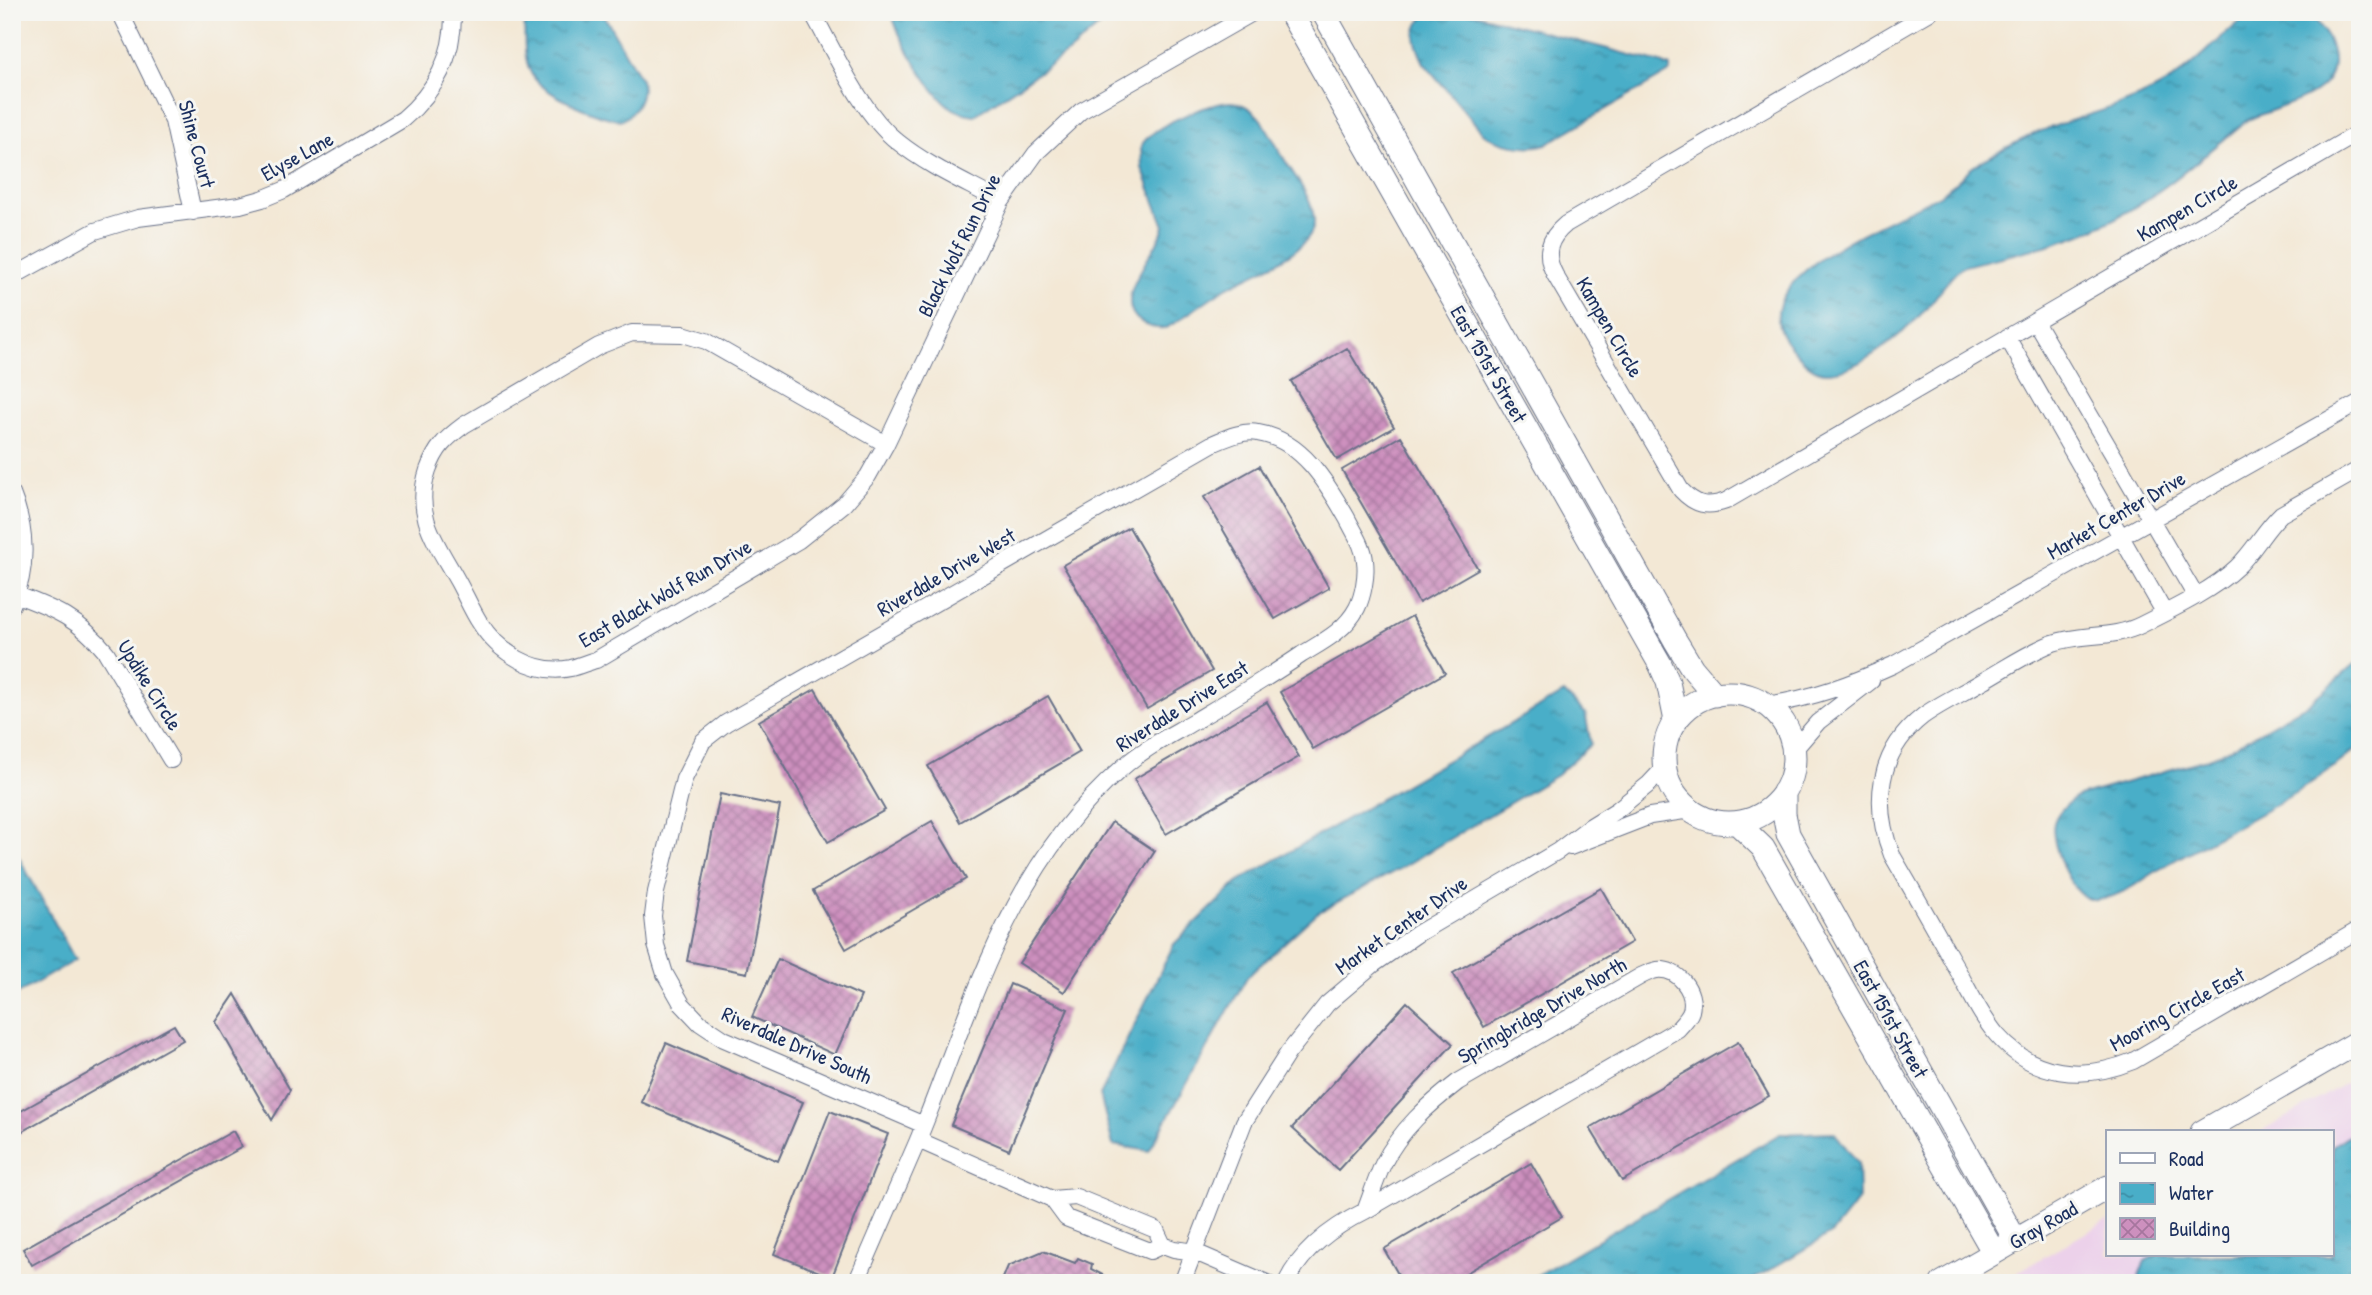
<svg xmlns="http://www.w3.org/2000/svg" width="2372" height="1295" viewBox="0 0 2372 1295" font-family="'Patrick Hand',sans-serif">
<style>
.built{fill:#ecd1ea}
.water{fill:url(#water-ripples);stroke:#326e93;stroke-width:2}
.building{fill:url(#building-cross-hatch)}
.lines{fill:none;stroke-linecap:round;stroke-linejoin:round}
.street-casing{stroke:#677088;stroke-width:18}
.secondary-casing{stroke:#677088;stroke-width:25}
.street{stroke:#fff;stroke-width:16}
.secondary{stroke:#fff;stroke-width:23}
.labels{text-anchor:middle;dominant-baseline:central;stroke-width:6;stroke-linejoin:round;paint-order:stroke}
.street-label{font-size:21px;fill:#1b2f5e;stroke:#f6f6f2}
</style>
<defs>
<pattern id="water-ripples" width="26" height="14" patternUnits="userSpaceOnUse" patternTransform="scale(1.75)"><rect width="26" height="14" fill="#49aec8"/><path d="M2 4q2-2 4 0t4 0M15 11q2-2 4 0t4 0" fill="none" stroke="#3c8ea6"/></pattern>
<pattern id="building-cross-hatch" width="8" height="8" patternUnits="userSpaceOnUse" patternTransform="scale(1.75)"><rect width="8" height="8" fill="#cd90be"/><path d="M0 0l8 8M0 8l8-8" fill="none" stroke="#a6769e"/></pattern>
</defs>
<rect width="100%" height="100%" fill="#f6f6f2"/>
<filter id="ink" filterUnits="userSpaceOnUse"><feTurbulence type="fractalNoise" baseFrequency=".0143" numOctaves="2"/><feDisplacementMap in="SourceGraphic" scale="14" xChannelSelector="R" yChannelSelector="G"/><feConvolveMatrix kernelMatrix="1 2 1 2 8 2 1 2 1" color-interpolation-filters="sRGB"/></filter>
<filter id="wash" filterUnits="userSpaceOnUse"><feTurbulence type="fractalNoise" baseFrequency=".00686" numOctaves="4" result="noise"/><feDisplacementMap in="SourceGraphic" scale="28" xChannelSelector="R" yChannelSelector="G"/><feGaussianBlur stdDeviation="1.57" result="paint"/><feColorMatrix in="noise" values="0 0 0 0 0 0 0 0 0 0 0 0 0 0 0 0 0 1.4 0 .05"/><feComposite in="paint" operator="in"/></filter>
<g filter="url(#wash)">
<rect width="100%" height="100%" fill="#f3e8d5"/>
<path class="built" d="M2360,1075V1283H2022L2016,1273L2108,1220V1255H2332V1132H2261Z"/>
<path class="water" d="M525,12H602L641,80C645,96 635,111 623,120C600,119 541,94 531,73C522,56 525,31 525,12Z
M892,12H1116L1069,52L975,115C965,114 957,112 949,106C931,92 895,34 892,12Z
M1429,12H1468L1661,63L1670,67V72L1546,144C1529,150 1497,144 1483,133L1424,63C1414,43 1409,28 1429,12Z
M2253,12H2307C2319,22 2327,33 2331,48C2346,98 2278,104 2246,121C2200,159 2155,200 2102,225C2059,246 2008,254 1962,267C1946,280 1938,296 1924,311C1904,333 1859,372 1827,372C1815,372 1805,363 1797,354C1791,347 1784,340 1781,332C1754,270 1902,217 1941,194C1952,187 1960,179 1969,170C1981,160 2019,141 2034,134C2074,117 2119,109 2158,88C2195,69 2219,35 2253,12Z
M1231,102C1258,104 1268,131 1280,152C1291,172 1312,196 1314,219C1317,252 1247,275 1226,288C1206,300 1188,315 1168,327C1158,330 1150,328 1141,322C1108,299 1159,252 1164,226L1142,168L1141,146C1153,125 1207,104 1231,102Z
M2360,660V746C2302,796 2234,826 2168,864C2144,878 2125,896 2097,900C2073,904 2049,843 2054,823C2057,811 2069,802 2079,796L2207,759L2235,746L2311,702Z
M1564,693L1585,713L1591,744L1557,775L1401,868L1317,913L1247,977L1149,1151L1113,1145L1100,1095L1174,944L1239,881Z
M17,854L75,960L12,997V856Z
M2360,1128V1283H2136L2145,1261L2156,1255H2332V1146Z
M1834,1132L1858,1163L1859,1199L1832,1233L1747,1283H1524L1780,1134Z"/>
<g id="blocks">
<path class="building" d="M1347,348L1394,427L1337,460L1291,381Z
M1401,436L1478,569L1419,603L1342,470Z
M1259,466L1329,588L1275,619L1204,497Z
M1129,527L1212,671L1147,709L1063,565Z
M1412,616L1445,673L1313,749L1280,692Z
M815,689L885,810L828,842L759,721Z
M1048,696L1080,752L960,822L928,766Z
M1267,702L1299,757L1166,834L1134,779Z
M720,794L780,806L747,973L687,961Z
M932,821L966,879L846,949L813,891Z
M1112,822L1155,851L1064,992L1019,963Z
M1601,888L1632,942L1484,1027L1453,973Z
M778,959L861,996L835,1055L752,1017Z
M1010,984L1068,1009L1009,1150L951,1125Z
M235,994L290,1090L272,1120L216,1022Z
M1407,1002L1453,1044L1338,1170L1292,1128Z
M174,1025L183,1040L12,1137V1116Z
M1738,1042L1769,1096L1622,1181L1590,1128Z
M666,1043L803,1102L778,1161L641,1102Z
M830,1111L888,1134L832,1277L774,1254Z
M233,1131L242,1147L32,1265L23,1249Z
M1531,1163L1562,1217L1449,1283H1403L1384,1249Z
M1043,1251L1075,1263L1078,1258L1092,1264L1091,1269L1118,1283H1001L1008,1266Z"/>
</g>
</g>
<g filter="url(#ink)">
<use href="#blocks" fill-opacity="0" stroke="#677088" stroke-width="2"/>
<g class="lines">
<defs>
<path id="street" d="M120,12L173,121L193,212
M812,12C835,53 861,113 898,142C929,167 967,183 1001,202
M1930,12L1566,224C1548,239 1544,254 1555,275L1681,490C1695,505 1707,508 1726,501L2360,132
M12,277L95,231L138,218L240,205L262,199L284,190L403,119C436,91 454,56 453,12
M2035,321L2195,595
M2007,337L2164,612
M886,444L706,341L683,334L632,333L599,346L464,425C445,439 436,448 428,470C413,515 436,542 457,580C465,594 471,609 480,623C498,652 535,676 571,668C579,666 588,662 596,660L799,540L844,504L868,476L886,444L1001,202L1036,153L1081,111L1254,12
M2360,469L2281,514C2264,530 2254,551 2237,567C2213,590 2171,610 2141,625C2113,639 2082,633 2053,643C2029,652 2006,668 1983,681C1963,693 1941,703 1923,716C1877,752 1872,805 1892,855C1913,891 1933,926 1953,962C1967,986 1979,1014 1997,1035C2033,1077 2084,1081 2133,1061L2360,929
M12,494C27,530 28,570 12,605
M17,595C55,609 80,620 106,652L171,760
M1766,705C1811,699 1851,684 1893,665L2360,402
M1793,751L1818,722L1871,681
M1570,847L1650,816L1691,810
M918,1140L1052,1199L1066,1218L1150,1251L1163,1245L1174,1249L1195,1252L1267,1283
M1052,1199L1076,1197L1156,1230L1163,1245
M856,1283L918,1140L924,1125C976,994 1012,864 1122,768C1143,749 1169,736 1193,722C1230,700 1266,679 1301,655C1322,642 1345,631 1357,608C1363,596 1367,575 1365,561C1364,546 1354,532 1347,518C1327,483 1302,440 1258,433C1243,430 1226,438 1212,444L726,723L703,741L684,779L656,892L653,916L656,945L665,974L682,1004L700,1023L724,1039L924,1125
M1182,1283L1244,1122L1288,1053L1327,1004L1374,964L1417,934L1558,851L1591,826L1617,810L1649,784L1665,767
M1286,1283C1302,1249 1333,1227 1365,1211L1678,1029C1682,1024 1689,1018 1691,1011C1696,991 1678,968 1657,970C1652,971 1645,974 1641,976L1458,1082C1428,1105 1400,1130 1383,1164C1376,1179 1371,1196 1365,1211"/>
<path id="secondary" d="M1290,12L1660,664L1668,682L1676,721
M1323,12L1675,640L1692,668L1715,695
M1664 758a65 65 0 1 1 130 0a65 65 0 1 1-130 0Z
M1784,792V814L1788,834L2016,1241
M1737,823L1763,848L1994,1253
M2202,1132L2360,1041
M1942,1283L2108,1187"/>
</defs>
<use href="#street" class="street-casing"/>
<use href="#secondary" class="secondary-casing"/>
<use href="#street" class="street"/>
<use href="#secondary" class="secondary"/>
</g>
</g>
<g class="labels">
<g class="street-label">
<text transform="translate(197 144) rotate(75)">Shine Court</text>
<text transform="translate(297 156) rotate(-29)">Elyse Lane</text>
<text transform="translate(2187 208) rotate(-30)">Kampen Circle</text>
<text transform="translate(959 245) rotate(-63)">Black Wolf Run Drive</text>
<text transform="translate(1610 327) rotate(60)">Kampen Circle</text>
<text transform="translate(1489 364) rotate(60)">East 151st Street</text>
<text transform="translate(2116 515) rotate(-30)">Market Center Drive</text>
<text transform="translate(946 572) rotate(-30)">Riverdale Drive West</text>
<text transform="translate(665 593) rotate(-30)">East Black Wolf Run Drive</text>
<text transform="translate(150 685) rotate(58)">Updike Circle</text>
<text transform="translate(1182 706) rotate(-32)">Riverdale Drive East</text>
<text transform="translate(1401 925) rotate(-35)">Market Center Drive</text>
<text transform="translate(2177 1009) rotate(-29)">Mooring Circle East</text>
<text transform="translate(1542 1010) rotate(-30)">Springbridge Drive North</text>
<text transform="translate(1891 1019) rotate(61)">East 151st Street</text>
<text transform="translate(797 1045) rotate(24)">Riverdale Drive South</text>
<text transform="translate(2043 1225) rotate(-30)">Gray Road</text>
</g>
</g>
<rect width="2372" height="1295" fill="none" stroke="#f6f6f2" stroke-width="42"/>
<rect x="2106" y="1130" width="228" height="126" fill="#f6f6f2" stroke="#9ea6b7" stroke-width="2"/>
<rect x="2120" y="1153" width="35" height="10" fill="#ffffff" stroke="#9ea6b7" stroke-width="2"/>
<text x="2169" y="1166" font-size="21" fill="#1b2f5e">Road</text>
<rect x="2120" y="1183" width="35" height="21" fill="url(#water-ripples)" stroke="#9ea6b7" stroke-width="2"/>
<text x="2169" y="1200" font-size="21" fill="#1b2f5e">Water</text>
<rect x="2120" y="1218" width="35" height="21" fill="url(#building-cross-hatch)" stroke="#9ea6b7" stroke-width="2"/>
<text x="2169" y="1236" font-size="21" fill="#1b2f5e">Building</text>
</svg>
